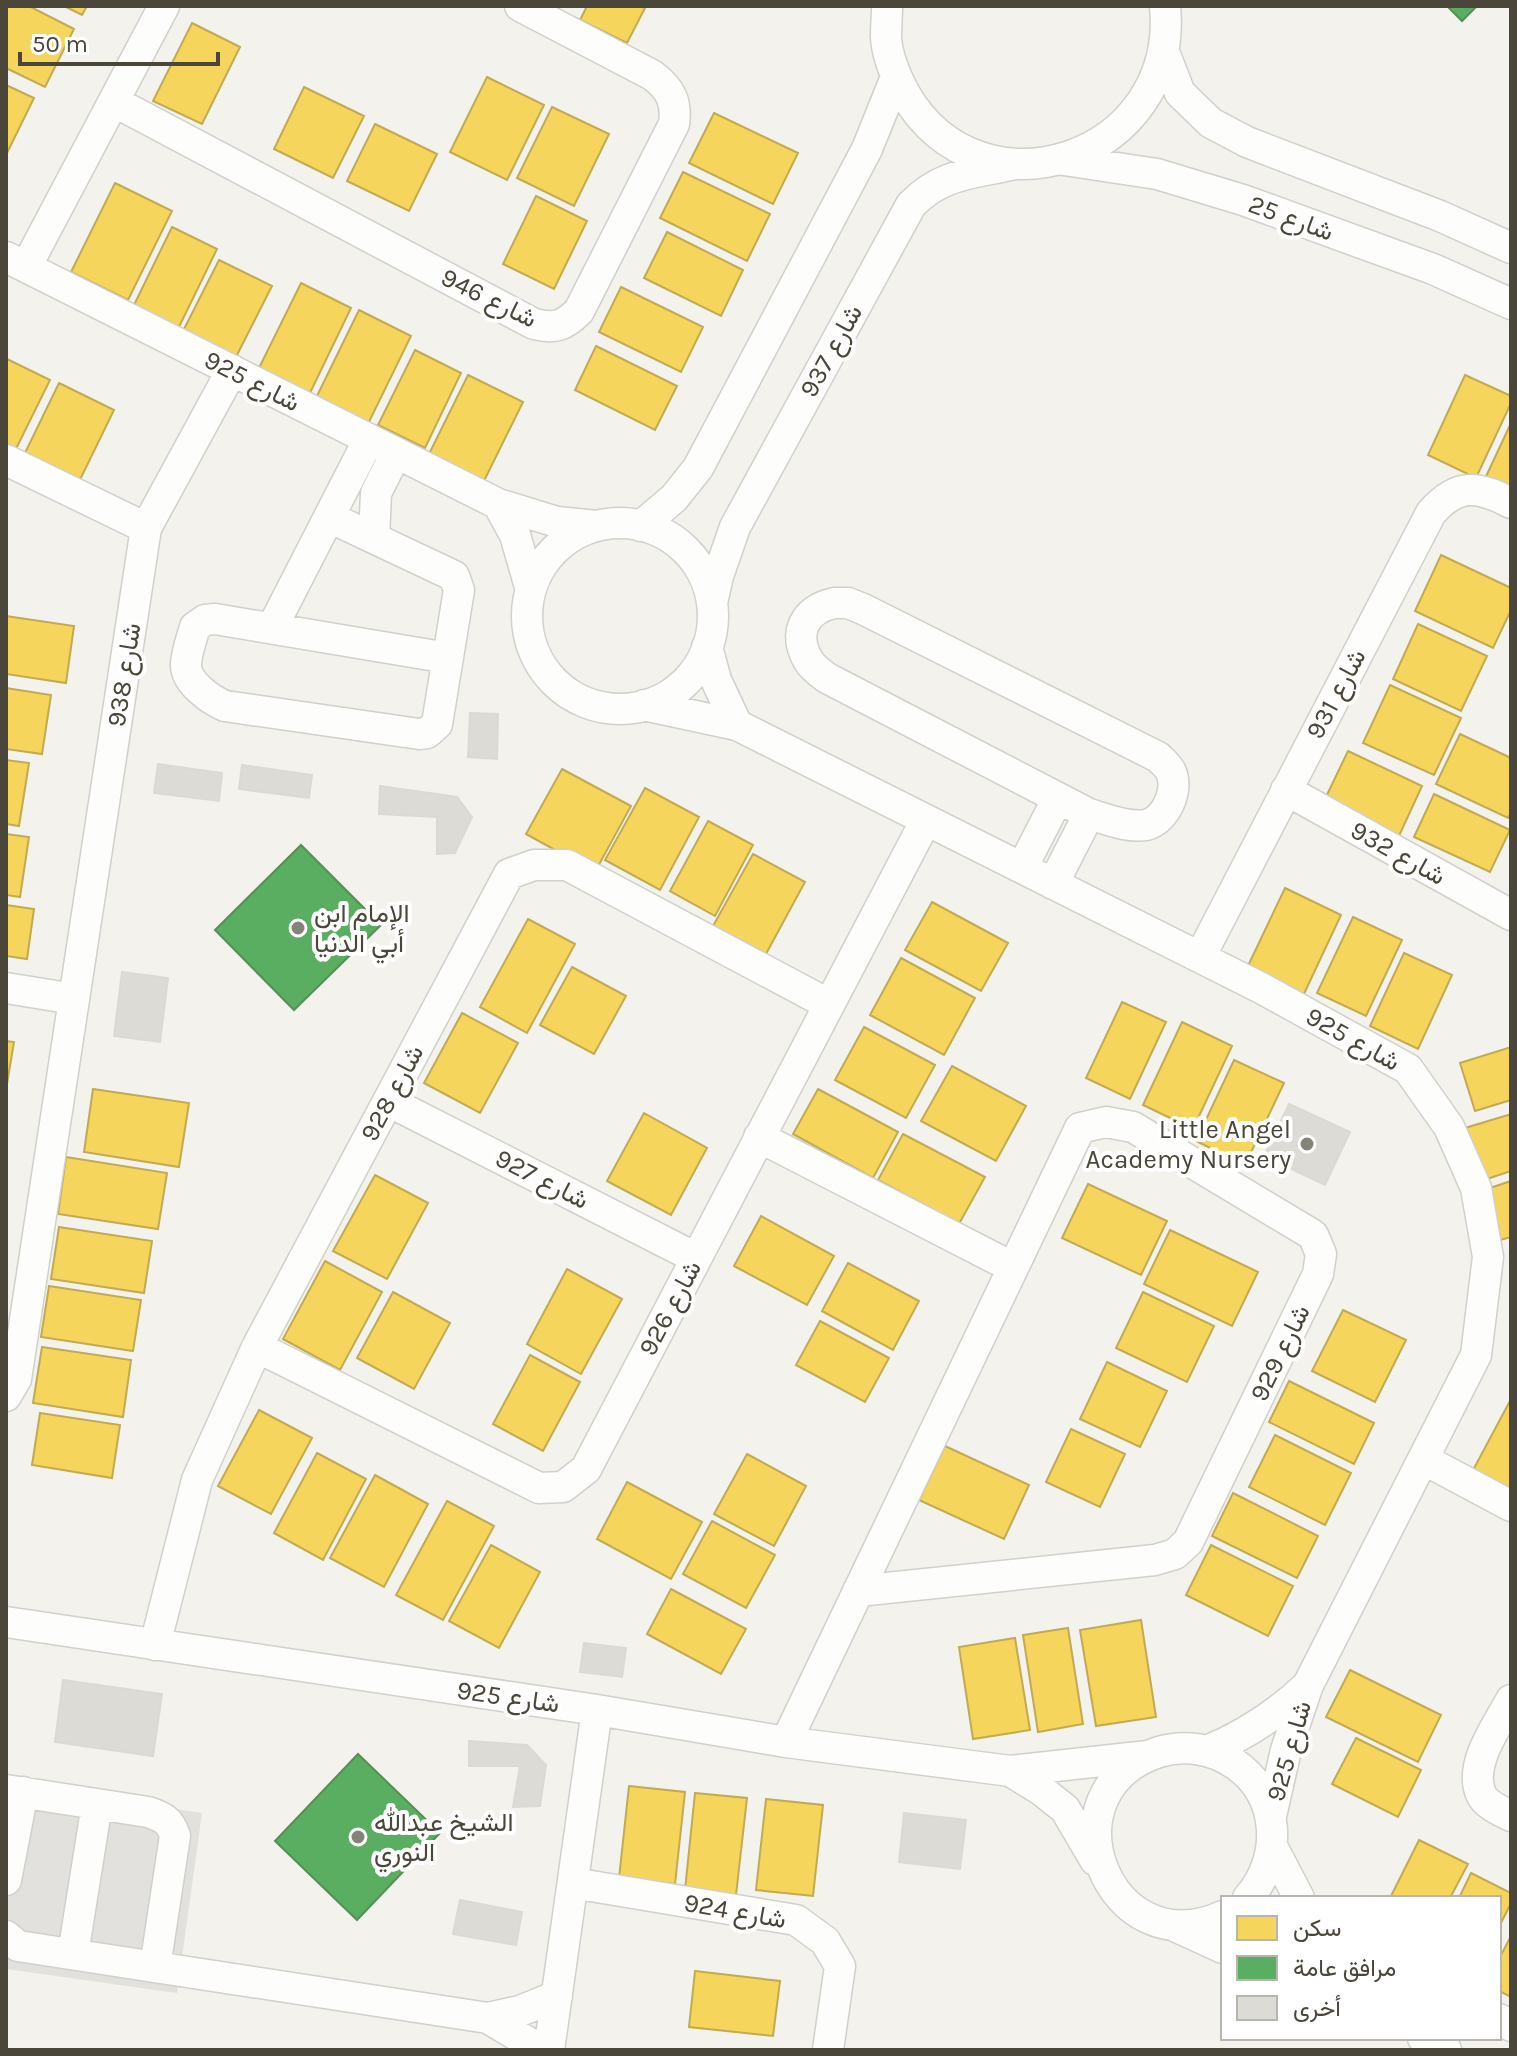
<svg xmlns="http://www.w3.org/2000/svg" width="1517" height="2056" viewBox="0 0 1517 2056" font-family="Karla,Vazirmatn,sans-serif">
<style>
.parking{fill:#e2e1dd}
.homes{fill:#f6d55c;stroke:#c2aa52;stroke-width:2}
.public{fill:#5aae61;stroke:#558f55;stroke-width:2}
.building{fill:#dddbd6;stroke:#dbd9d3;stroke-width:2}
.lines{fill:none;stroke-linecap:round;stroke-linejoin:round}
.minor-casing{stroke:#d1d0cb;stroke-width:33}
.minor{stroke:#fdfdfc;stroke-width:30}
.poi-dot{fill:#858278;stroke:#fff;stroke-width:3}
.labels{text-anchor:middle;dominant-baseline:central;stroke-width:8;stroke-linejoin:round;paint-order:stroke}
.street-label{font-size:26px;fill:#4a4639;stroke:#fff}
.poi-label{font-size:26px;fill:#4a4639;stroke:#fff;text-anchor:start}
</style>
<rect width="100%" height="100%" fill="#f3f2ed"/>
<path class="parking" d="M19,1787L202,1813L177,1993L6,1969V1878Z"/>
<path class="homes" d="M6,6H29L74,29L45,87L6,68Z
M64,6H87L82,15Z
M587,6H646L627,43L580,20Z
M192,23L240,47L202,124L153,101Z
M487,77L544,105L507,180L450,152Z
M6,85L34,98L6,155Z
M304,87L364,116L333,178L274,149Z
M552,107L609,134L574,206L517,178Z
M714,113L798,153L773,204L689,163Z
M375,124L437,154L409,211L347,181Z
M683,172L770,214L747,261L660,218Z
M115,183L172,211L128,300L71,272Z
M536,196L587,221L554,289L503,264Z
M172,227L217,249L178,329L133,307Z
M667,232L743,270L721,316L644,278Z
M219,260L272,286L234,361L181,335Z
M301,283L351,308L309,395L258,370Z
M621,287L703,327L681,372L599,332Z
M359,310L411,336L368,424L316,398Z
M596,346L677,386L655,430L575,390Z
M415,350L461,373L425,448L378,425Z
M7,359L50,380L14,453L6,449Z
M468,375L523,402L484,481L429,454Z
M1465,375L1511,396V403L1476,478L1428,455Z
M59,383L114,410L77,486L22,459Z
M1511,423V498L1482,485Z
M1441,555L1511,588V610L1493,648L1415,611Z
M6,616L74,626L66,683L6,674Z
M1418,624L1487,656L1461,711L1393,679Z
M1390,685L1461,718L1434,775L1363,743Z
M6,688L51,695L42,754L6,749Z
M1460,734L1511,758V812L1508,818L1436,784Z
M1348,751L1422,786L1399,836L1324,801Z
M6,760L29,763L19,826L6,824Z
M562,769L631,806L595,872L526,834Z
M645,788L699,817L660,890L605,860Z
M1434,794L1510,830L1490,872L1414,837Z
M708,821L753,845L715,916L670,891Z
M6,834L29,837L20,897L6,895Z
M753,854L805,882L766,954L713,926Z
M1285,888L1341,915L1303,996L1246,970Z
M932,902L1008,943L981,991L905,950Z
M6,905L34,909L27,959L6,956Z
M1353,917L1402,940L1366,1016L1317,993Z
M528,919L575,944L527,1033L480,1007Z
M1404,953L1452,975L1418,1049L1370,1026Z
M901,958L975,998L944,1055L870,1015Z
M572,967L626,996L594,1054L540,1025Z
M1122,1002L1166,1022L1130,1099L1086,1078Z
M462,1013L518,1043L480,1113L424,1083Z
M1182,1022L1232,1046L1193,1129L1143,1105Z
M864,1027L935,1065L906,1118L835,1080Z
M6,1041L14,1042L6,1090Z
M1511,1047V1100L1475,1111L1460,1063Z
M1234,1060L1284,1083L1245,1165L1196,1141Z
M952,1066L1026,1106L996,1161L921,1121Z
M93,1089L189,1103L179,1167L84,1152Z
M818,1089L898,1132L873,1178L793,1134Z
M644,1113L707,1148L671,1215L607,1181Z
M1511,1114V1171L1481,1181L1465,1128Z
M903,1134L985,1177L959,1224L878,1180Z
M66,1157L167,1173L158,1229L58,1214Z
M375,1175L428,1203L387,1279L333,1251Z
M1511,1181V1237L1500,1240L1484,1190Z
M1088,1184L1167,1221L1141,1275L1062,1238Z
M761,1216L834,1256L807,1305L734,1266Z
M59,1227L152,1241L144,1293L51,1279Z
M1170,1230L1258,1272L1232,1326L1144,1284Z
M325,1261L382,1292L340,1370L283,1339Z
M848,1263L919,1301L893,1350L822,1311Z
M567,1269L622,1299L581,1374L527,1344Z
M49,1286L141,1300L133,1351L41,1337Z
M393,1292L450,1323L414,1389L357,1358Z
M1143,1292L1214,1326L1187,1382L1116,1348Z
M1343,1310L1406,1340L1375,1402L1312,1371Z
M820,1321L889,1358L865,1402L796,1365Z
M42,1347L131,1360L123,1417L33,1403Z
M530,1355L580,1382L543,1451L493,1424Z
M1107,1362L1167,1391L1140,1447L1080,1419Z
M1289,1381L1374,1423L1354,1464L1269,1422Z
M1511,1399V1492L1472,1472Z
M259,1410L312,1438L271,1514L218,1486Z
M40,1413L120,1425L112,1478L32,1465Z
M1071,1429L1125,1454L1100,1507L1046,1482Z
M1275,1435L1351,1473L1325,1525L1249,1487Z
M945,1446L1029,1485L1004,1539L919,1500Z
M317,1453L366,1479L323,1560L274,1533Z
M747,1454L806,1486L774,1546L714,1514Z
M375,1475L428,1504L384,1587L330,1558Z
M627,1482L702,1522L671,1579L597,1539Z
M1233,1493L1318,1536L1297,1578L1212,1536Z
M447,1501L494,1526L443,1620L396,1595Z
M712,1521L775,1555L746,1608L683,1574Z
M491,1545L540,1572L499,1648L449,1621Z
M1211,1545L1293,1586L1268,1636L1186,1595Z
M671,1589L746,1629L721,1674L647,1634Z
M1141,1620L1156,1717L1096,1726L1080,1630Z
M1068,1628L1083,1724L1038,1732L1023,1635Z
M1015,1638L1030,1730L973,1739L959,1647Z
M1350,1670L1441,1715L1418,1762L1326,1717Z
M1356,1738L1421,1770L1398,1817L1332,1784Z
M629,1786L685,1792L675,1884L619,1878Z
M695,1793L747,1798L736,1895L685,1890Z
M766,1799L823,1805L813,1896L756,1890Z
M1419,1840L1468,1864L1450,1898H1390Z
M1471,1873L1511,1893V1903L1499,1927V1898H1459Z
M1511,1936V1997L1499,1991V1959Z
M695,1971L780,1981L773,2036L689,2027Z"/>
<path class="public" d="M1447,6H1477L1462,21Z
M301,845L381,925L294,1010L215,930Z
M358,1754L440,1833L357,1920L275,1841Z"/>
<path class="building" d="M470,713L498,714L497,759L468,757Z
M158,764L222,773L219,801L154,793Z
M242,765L312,775L309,798L239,789Z
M380,786L457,797L472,817L455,853L437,854V817L379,814Z
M122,972L168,978L160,1042L114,1036Z
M1289,1104L1350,1132L1325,1185L1264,1156Z
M584,1643L626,1648L622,1677L580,1672Z
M63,1680L162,1694L153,1756L55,1742Z
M469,1741L527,1745L546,1765L540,1806L513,1807L520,1766H469Z
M904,1813L966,1820L960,1869L899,1862Z
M460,1900L522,1912L516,1945L453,1934Z"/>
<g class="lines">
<defs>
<path id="minor" d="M887,6C887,16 886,27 886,37C887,56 896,77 905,94C981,225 1180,158 1165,6
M1164,52L1180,93L1211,123L1247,142L1440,216L1511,248
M115,102L534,324C555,329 564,326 579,311L674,124C677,102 671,89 652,75L520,6
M1064,160L1157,174L1243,200L1433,269L1511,304
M6,257L498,504L557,522L597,526
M26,267L164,6
M6,460L146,528
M498,504L515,535L530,587
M329,517L454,576L459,590L437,724L427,733L419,734L225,706C211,700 186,683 186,665C186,653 192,638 195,627L205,620L215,619L448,658
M527 616a93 93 0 1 1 186 0a93 93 0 1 1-186 0Z
M641,526L674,498L698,468L867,149L896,77
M374,538L376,493L396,453
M712,603L718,576L735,527L911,205C942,173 972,174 1015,164
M834,603H848L863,609L1158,757C1162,761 1169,767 1171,772C1179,790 1166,820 1146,825C1128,828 1106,819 1089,814L827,678C820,673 812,667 808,660C793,633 804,610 834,603Z
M272,628L369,439
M707,647L716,680L737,725
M644,705L737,725L1261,988L1408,1069L1449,1127L1476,1188L1488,1257L1476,1355L1308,1685L1286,1750L1271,1816
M1286,790L1511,915
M1022,868L1058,798
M1053,884L1089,814
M1200,957L1431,513C1458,482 1478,486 1511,503
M6,988L74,999
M388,1101L696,1258
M759,1137L1012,1267
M257,1347L539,1488L563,1487L586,1469L926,820
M6,1396L16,1379L146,528L232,370
M1423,1459L1511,1506
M6,1622L597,1710L786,1742L1010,1771L1148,1756
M155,1645L197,1480L257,1347L509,874L534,865H567L828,1004
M1511,1700C1498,1725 1468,1764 1481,1794C1486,1805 1501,1811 1511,1816
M786,1742L1080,1128L1106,1122L1133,1127L1313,1235L1321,1254L1318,1274L1188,1542L1175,1554L1155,1560L858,1591
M1207,1751C1246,1735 1276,1715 1306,1687
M1010,1771L1041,1790L1065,1809L1095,1860
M6,1790L148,1812C163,1817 170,1820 175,1836L155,1967
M1273,1848L1299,1898
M6,1880L23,1792
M573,1883L796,1920L825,1941L840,1966L828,2050
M1223,1916C1108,1968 1039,1791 1159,1752C1185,1744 1213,1749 1235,1764C1281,1796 1283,1858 1248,1898
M1177,1927L1223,1948
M6,1936L18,1946L488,2018L541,2050
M73,1954L97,1804
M488,2018L520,2011L557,1996
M1499,2019L1511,2026
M1423,2038L1446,2050
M549,2050L597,1710"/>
</defs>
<use href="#minor" class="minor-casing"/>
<use href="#minor" class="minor"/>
</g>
<g class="poi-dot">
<circle cx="298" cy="928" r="8"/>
<circle cx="1307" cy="1144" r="8"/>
<circle cx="358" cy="1837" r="8"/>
</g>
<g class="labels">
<g class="street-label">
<text transform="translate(1291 218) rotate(20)">شارع 25</text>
<text transform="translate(489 298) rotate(26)">شارع 946</text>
<text transform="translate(831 351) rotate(-61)">شارع 937</text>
<text transform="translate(252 381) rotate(27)">شارع 925</text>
<text transform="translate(124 675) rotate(-81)">شارع 938</text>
<text transform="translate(1336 694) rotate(-62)">شارع 931</text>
<text transform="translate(1398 853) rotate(29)">شارع 932</text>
<text transform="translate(1353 1039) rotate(29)">شارع 925</text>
<text transform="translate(392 1093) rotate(-62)">شارع 928</text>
<text transform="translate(542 1179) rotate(27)">شارع 927</text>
<text transform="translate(670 1308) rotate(-62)">شارع 926</text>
<text transform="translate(1280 1353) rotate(-64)">شارع 929</text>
<text transform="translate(508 1697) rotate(8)">شارع 925</text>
<text transform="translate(1289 1751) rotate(-74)">شارع 925</text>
<text transform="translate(735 1911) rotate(10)">شارع 924</text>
</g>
<g class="poi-label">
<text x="314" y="913">الإمام ابن<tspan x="314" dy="30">أبي الدنيا</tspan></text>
<text x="1291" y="1129" text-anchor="end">Little Angel<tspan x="1291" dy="30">Academy Nursery</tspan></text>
<text x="374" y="1822">الشيخ عبدالله<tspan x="374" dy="30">النوري</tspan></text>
</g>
</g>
<rect width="1517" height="2056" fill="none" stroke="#4a4639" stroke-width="16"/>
<rect x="1221" y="1896" width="280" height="144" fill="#ffffff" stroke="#b7b5b0" stroke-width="2"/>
<rect x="1237" y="1916" width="40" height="24" fill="#f6d55c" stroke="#b7b5b0" stroke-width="2"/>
<text x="1293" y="1936" font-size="24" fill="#4a4639">سكن</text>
<rect x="1237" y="1956" width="40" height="24" fill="#5aae61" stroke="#b7b5b0" stroke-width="2"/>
<text x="1293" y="1976" font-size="24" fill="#4a4639">مرافق عامة</text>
<rect x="1237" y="1996" width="40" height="24" fill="#dddbd6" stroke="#b7b5b0" stroke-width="2"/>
<text x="1293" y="2016" font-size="24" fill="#4a4639">أخرى</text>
<path d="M20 52v12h198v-12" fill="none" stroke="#4a4639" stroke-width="4"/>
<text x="32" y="52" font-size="24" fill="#4a4639" stroke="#ffffff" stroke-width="6" paint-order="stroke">50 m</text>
</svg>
